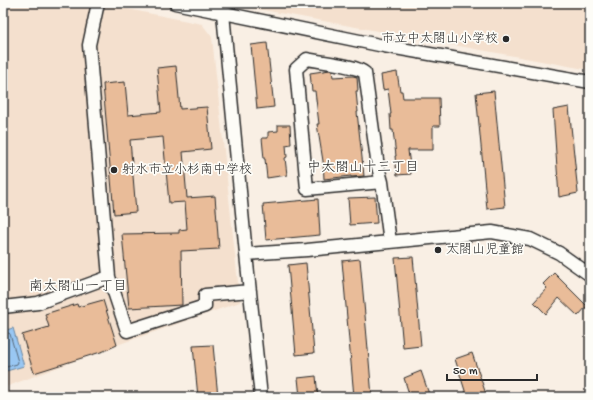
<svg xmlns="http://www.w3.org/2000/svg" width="593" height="400" viewBox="0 0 593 400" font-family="'Gochi Hand','Klee One',sans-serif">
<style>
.built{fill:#f4e0ce}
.water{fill:#99c7f3;stroke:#6d89a3}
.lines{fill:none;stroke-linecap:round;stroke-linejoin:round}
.shore{stroke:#57697b;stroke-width:1}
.building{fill:#e9bc99;stroke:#2b2b2b}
.minor-casing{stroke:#2b2b2b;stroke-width:15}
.minor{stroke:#fdfcf7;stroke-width:12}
.poi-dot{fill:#2b2b2b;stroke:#fdfcf7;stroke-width:1.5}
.labels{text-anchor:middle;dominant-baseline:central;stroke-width:3.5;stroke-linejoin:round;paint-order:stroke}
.poi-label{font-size:13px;fill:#2b2b2b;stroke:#fdfcf7;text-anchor:start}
.neighbourhood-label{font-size:14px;fill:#2b2b2b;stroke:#fdfcf7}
</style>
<rect width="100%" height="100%" fill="#f9efe4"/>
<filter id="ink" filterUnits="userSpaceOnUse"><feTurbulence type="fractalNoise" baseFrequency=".025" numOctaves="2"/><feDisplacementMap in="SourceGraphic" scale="8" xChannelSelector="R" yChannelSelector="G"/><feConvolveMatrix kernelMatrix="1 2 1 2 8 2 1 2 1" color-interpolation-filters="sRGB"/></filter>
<g filter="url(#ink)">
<path class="built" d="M3,3H98L202,24L212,37L240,302L117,345L3,388Z
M247,3H590V70L252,8Z"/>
<path class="water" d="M13,328L24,366L3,372V331Z"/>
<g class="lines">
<path class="shore" d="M3,334L9,333L10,334L18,362L17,364L3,368"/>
</g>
<path class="building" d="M267,43L274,107L257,109L251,45Z
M176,66L180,109L207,107L211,149L183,152L187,198L215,196L219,249L181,251L182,305L129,308L122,234L179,233V230L187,229L185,202L169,203L163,137L130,140L136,212L114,214L103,84L125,82L128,115L161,112L157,68Z
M330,70L332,71L333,77L353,76L357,77L358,91H356L358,112H357L364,176L351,177V176L324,179L323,161L317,124H319L315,91H312L310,73Z
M397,72L400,91H402L403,98H439L440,126H433V150H408L411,174L397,175L395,156H396L393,130H391L390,114H391L388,89L383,90L381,75Z
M494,91L505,207L487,209L476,93Z
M569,107L578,193L559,197L553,110Z
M278,125H290L291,144L286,145L287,157L285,158L287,175L267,178L265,159H264L262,138H268V132L278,131Z
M375,197L377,223L350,225L348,198Z
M318,199L320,235L266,240L263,204Z
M413,257L421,346L403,348L395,258Z
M360,259L368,349L372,397H354L342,261Z
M306,263L314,353L296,355L288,265Z
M554,273L587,306L578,316L559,298L546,314L534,302L547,288L543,284Z
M103,300L117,345L104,351L34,373L22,335L49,327L45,314L77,304L78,307Z
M213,345L218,397H198L193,346Z
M472,353L487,397H467L455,359Z
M421,371L430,397H410L404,378Z
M316,376L318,397H300L298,378Z"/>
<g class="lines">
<defs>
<path id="minor" d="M175,3L384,46L590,82
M222,3L246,254L261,397
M382,182L307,189L296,69L307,59C320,62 356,65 365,73L378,167L382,182L390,242
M246,254L307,250L492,232L530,239L559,253L590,275
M109,277L127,331L205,306V295L250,291
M3,307L38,303L109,277L89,45L98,3"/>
</defs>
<use href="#minor" class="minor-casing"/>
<use href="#minor" class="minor"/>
</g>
</g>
<g class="poi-dot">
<circle cx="506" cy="39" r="4"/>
<circle cx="114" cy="170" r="4"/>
<circle cx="438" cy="250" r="4"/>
</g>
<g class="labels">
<g class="poi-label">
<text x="498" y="39" text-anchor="end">市立中太閤山小学校</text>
<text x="122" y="170">射水市立小杉南中学校</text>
<text x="446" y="250">太閤山児童館</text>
</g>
<g class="neighbourhood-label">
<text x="363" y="168">中太閤山十三丁目</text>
<text x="78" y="287">南太閤山一丁目</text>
</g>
</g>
<rect width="593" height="400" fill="none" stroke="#fdfcf7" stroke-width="16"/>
<rect x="8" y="8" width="577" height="384" fill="none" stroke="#2b2b2b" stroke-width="1.5" filter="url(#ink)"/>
<path d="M447 374v6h90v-6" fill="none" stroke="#2b2b2b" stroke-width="2"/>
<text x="453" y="374" font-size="12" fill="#2b2b2b" stroke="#fdfcf7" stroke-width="3" paint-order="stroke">50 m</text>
</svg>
